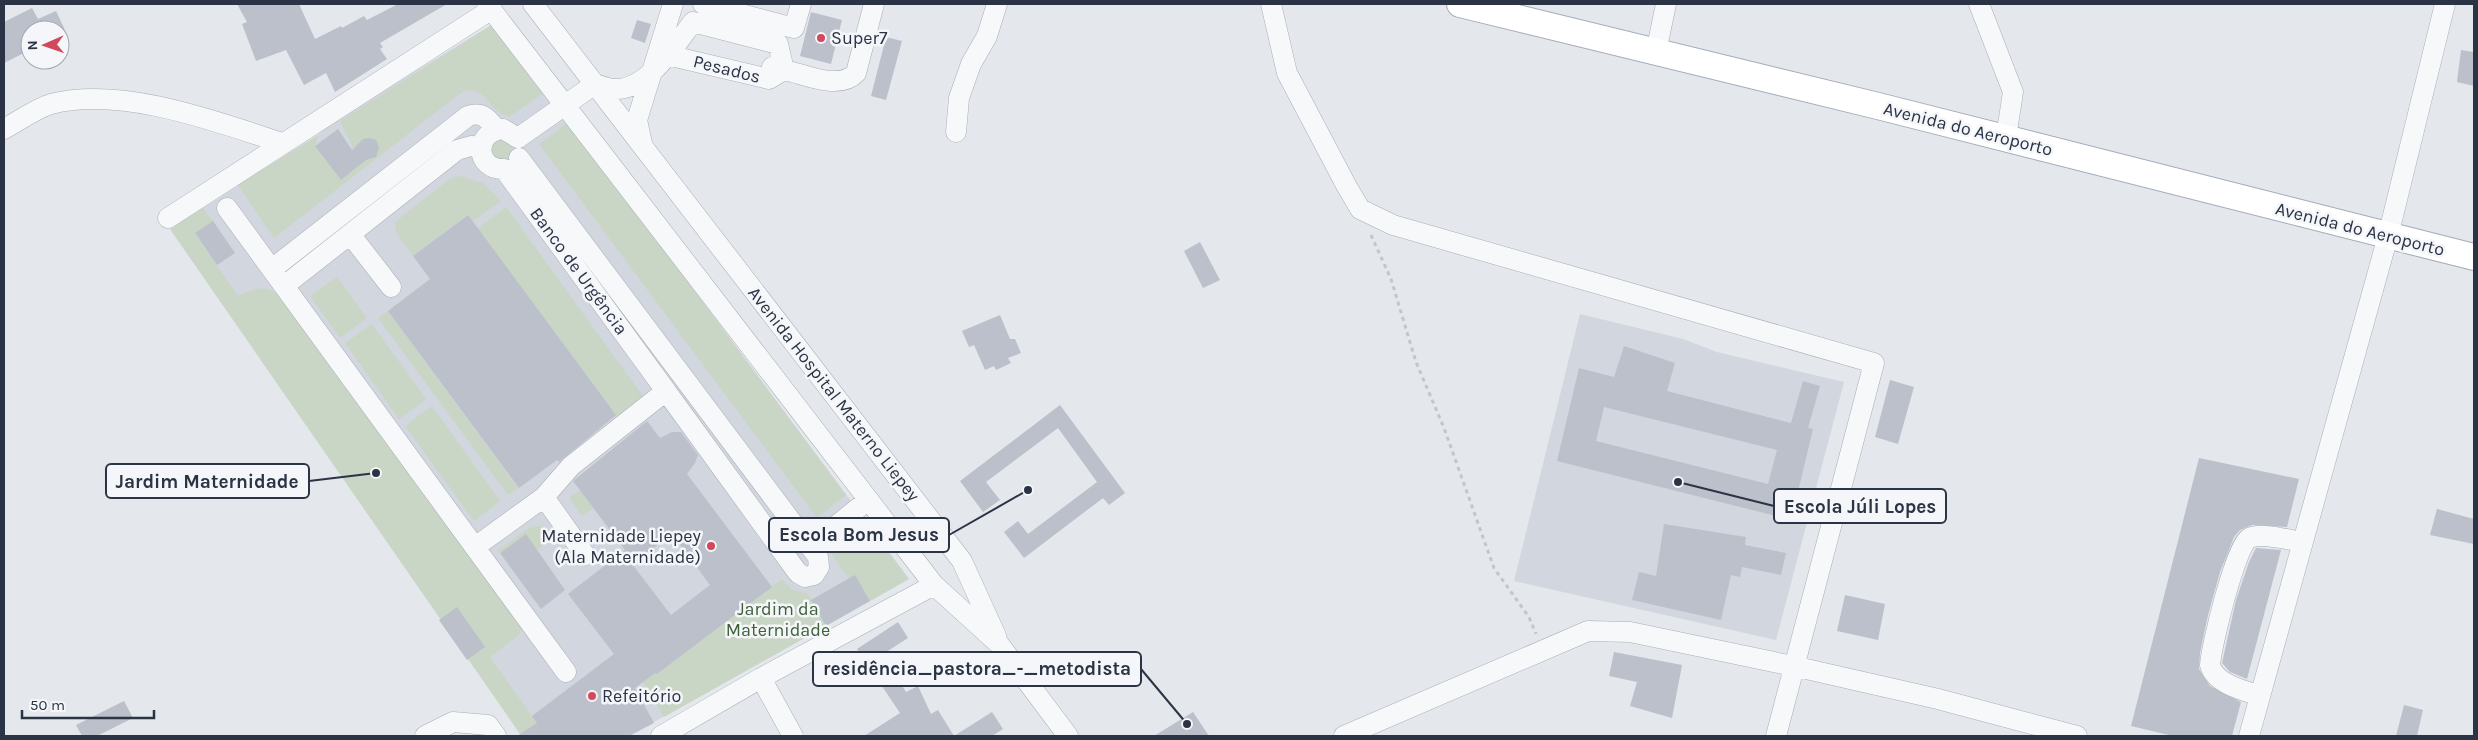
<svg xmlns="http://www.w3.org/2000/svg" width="2478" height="740" viewBox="0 0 2478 740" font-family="Karla,sans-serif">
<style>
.built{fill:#d2d6de}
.green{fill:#c9d6c5}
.building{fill:#bbc0ca;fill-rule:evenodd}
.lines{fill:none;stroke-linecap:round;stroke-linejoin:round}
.minor-casing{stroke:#a9aeb7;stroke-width:21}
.major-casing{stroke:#a3abb8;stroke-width:28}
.path{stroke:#c2c5cb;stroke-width:3;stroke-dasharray:4 4;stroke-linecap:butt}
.minor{stroke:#f7f8fa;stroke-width:20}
.major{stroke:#fff;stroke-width:26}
.poi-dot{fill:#d1495b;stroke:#f4f6f9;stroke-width:2}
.labels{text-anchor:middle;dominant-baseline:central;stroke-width:5;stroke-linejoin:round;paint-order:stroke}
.poi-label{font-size:18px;fill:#2b3445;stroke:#f4f6f9;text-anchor:start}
.street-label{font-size:18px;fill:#2b3445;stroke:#f4f6f9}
.park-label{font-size:18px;fill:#3f6138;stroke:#f4f6f9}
.leader{fill:none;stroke:#2b3445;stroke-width:2}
.callout-dot{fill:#2b3445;stroke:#f4f6f9;stroke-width:2}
.callout{fill:#f4f6f9;stroke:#2b3445;stroke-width:2}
.callout-label{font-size:19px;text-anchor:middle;font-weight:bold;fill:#2b3445}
</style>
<rect width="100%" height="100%" fill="#e4e7ec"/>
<path class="built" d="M493,24L569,122L909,579L629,736H522L170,229L318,135L329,124Z
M1580,314L1683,339L1717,352L1844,382L1776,640L1514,581Z"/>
<path class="green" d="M493,24L545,92L509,117C489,113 486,83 462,92L274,238L238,185L318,135L315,146L341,180L361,164L340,121Z
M569,122L846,495L817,518L539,144Z
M500,136L513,145L511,156L504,161H496L489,148Z
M461,176L483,183L501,201L472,222L467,215L413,256L396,232L395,222L451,178Z
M506,207L643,396L617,416L477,229Z
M203,208L213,221L195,234L238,296C274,276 281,299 303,324L522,622L520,634L490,657L537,723L520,734L170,229Z
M337,277L367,318L340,338L310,296Z
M388,311L518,488L508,495L378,318Z
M372,324L426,399L399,419L345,343Z
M432,406L500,501L474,521L405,426Z
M580,490L593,508L582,516L569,498Z
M865,521L909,579L870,601L849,579L828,549Z
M542,526L552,539L537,550L500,553L498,550L531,527Z
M782,579L791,589L808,594L826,626L664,717L634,667L592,588L657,674Z"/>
<path class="building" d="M237,4H299L315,39L341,26L342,28L364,16L367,20L398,4H447L380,43L383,47L380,49L387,59L335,92L326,73L304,85L286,50L256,61L242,24L247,22Z
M32,8L38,19L56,11L65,30H30V50L4,63V22Z
M811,12L842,20L831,64L800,56Z
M637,20L651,24L645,43L631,38Z
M886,37L902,41L886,100L871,96Z
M2461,50L2474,52V86L2457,82Z
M338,129L352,150L363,139L370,138L376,140L379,147L376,157L366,160L341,180L315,146Z
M468,215L616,415L559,462L557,460L519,488L388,311L430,279L413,256Z
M213,221L235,253L217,265L195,233Z
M1200,242L1220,280L1203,288L1184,251Z
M1000,315L1010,339H1015L1021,353L1008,358L1011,363L996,370L994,366L985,370L974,345L969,347L962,331Z
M1624,346L1675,363L1667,391L1791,423L1803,381L1820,386L1808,428L1813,429L1797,496L1789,493L1784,518L1557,461L1579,368L1614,377ZM1604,407L1777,450L1768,484L1596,441Z
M1890,380L1914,387L1898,444L1875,437Z
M1060,405L1125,493L1109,505L1103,498L1024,558L1004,532L1018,521L1028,534L1097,482L1058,428L986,482L1000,500L983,512L960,481Z
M647,421L660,438L672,432H681L698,455L695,463L687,474L772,587L657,674L655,673L635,688L654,723L629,736H517L537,723L532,716L614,654L568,594L625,550L573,481ZM672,534L710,585L671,615L632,564Z
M2199,458L2299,479L2287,527L2252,525L2240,530L2234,537L2220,572L2208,615L2200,653L2199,669L2210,686L2241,702L2232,736H2173L2131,726Z
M2437,509L2474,519V544L2430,535Z
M1664,524L1746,537L1745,545L1786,553L1781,575L1742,567L1740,577L1731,575L1721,620L1632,600L1639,572L1656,576Z
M526,534L565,590L541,609L500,553Z
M2256,548L2281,550L2247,679L2230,672L2222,663L2236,600L2249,562Z
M855,575L870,601L826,626L811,600Z
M1845,595L1885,604L1878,640L1837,631Z
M457,607L485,647L467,660L439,620Z
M898,622L908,638L883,654L906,692L918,686L931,714L938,710L954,736L992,712L1003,729L992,736H864L900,713L857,649Z
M1614,652L1682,665L1672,718L1630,706L1637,682L1609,676Z
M124,701L133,718L97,736H82L76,725Z
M2404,705L2423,710L2417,736H2396Z
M1193,712L1209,736H1154Z"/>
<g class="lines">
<defs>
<path id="minor" d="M487,4L934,585L999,644L1068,736
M533,4L962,561L996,636
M703,4L794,28L801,4
M1271,4L1287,73L1346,185L1360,209L1393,225L1874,363L1776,736
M1979,4L2013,92L2006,138
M693,22L778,44L784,70L772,67
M1656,52L1666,4
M667,55L769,79L784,70C805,74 839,91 856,73L874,4
M4,129C19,121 35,109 51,104C121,86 215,121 282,143
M956,132L959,98L971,64L987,36L997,4
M642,143L637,120L673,4
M519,158L818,557L819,567L814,575L805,577L798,573L666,391
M227,208L566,672
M168,218L492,9
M350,234L391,287
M272,269L468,116C483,111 488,119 497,130
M284,286L457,150L471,146L481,147
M544,497L585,555
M475,547L544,497L571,466L666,391L504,169C475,170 473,132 503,129L518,138L595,84C601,86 608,89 614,89C647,91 675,45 693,22
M810,547L868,500
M2260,696C2243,690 2215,684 2210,665C2211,647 2236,544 2249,538C2263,532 2288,540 2302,542
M425,736L453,722L488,725L496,736
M661,736L761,678
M793,736L761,678L934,585
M1344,736L1588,631L1630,632L1793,666L1938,699L2077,736
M2249,736L2388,236L2445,4"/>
<path id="major" d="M1460,4L1878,106L2474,257"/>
</defs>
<use href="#minor" class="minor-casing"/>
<use href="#major" class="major-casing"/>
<path class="path" d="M1371,235L1391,279L1416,362L1444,428L1494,568L1529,617L1536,634"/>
<use href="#minor" class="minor"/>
<use href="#major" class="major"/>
</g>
<g class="poi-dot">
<circle cx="821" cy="38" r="5"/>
<circle cx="711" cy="546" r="5"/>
<circle cx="592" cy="696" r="5"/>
</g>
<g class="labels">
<g class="poi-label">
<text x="831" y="38">Super7</text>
<text x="701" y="536" text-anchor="end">Maternidade Liepey<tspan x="701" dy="21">(Ala Maternidade)</tspan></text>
<text x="602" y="696">Refeitório</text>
</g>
<g class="street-label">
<text transform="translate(727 69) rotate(14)">Pesados</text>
<text transform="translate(1968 129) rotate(14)">Avenida do Aeroporto</text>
<text transform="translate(2360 229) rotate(14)">Avenida do Aeroporto</text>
<text transform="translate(579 271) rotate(54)">Banco de Urgência</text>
<text transform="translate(834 394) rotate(52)">Avenida Hospital Materno Liepey</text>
</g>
<g class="park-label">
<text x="778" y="609">Jardim da<tspan x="778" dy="21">Maternidade</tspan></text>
</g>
</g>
<path class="leader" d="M376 473L309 481M1678 482L1774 506M1028 490L949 535M1187 724L1141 669"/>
<g class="callout-dot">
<circle cx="376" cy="473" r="5"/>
<circle cx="1678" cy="482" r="5"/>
<circle cx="1028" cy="490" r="5"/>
<circle cx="1187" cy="724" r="5"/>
</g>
<g class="callout">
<rect x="106" y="464" width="203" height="34" rx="5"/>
<rect x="1774" y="489" width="172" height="34" rx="5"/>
<rect x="769" y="518" width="180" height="34" rx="5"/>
<rect x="813" y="652" width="328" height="34" rx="5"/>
</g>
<g class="callout-label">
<text x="207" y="488">Jardim Maternidade</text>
<text x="1860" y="513">Escola Júli Lopes</text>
<text x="859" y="541">Escola Bom Jesus</text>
<text x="977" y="675">residência_pastora_-_metodista</text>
</g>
<rect width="2478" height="740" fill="none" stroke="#2b3445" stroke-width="10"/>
<g transform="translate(45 45) rotate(268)"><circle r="24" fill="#f4f6f9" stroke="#a4a8b1"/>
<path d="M0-4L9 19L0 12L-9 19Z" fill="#d1495b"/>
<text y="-8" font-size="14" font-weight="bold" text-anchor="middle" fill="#2b3445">N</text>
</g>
<path d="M22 710v8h132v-8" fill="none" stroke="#2b3445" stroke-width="2.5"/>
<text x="30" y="710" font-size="15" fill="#2b3445" stroke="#f4f6f9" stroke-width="4" paint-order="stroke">50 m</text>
</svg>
